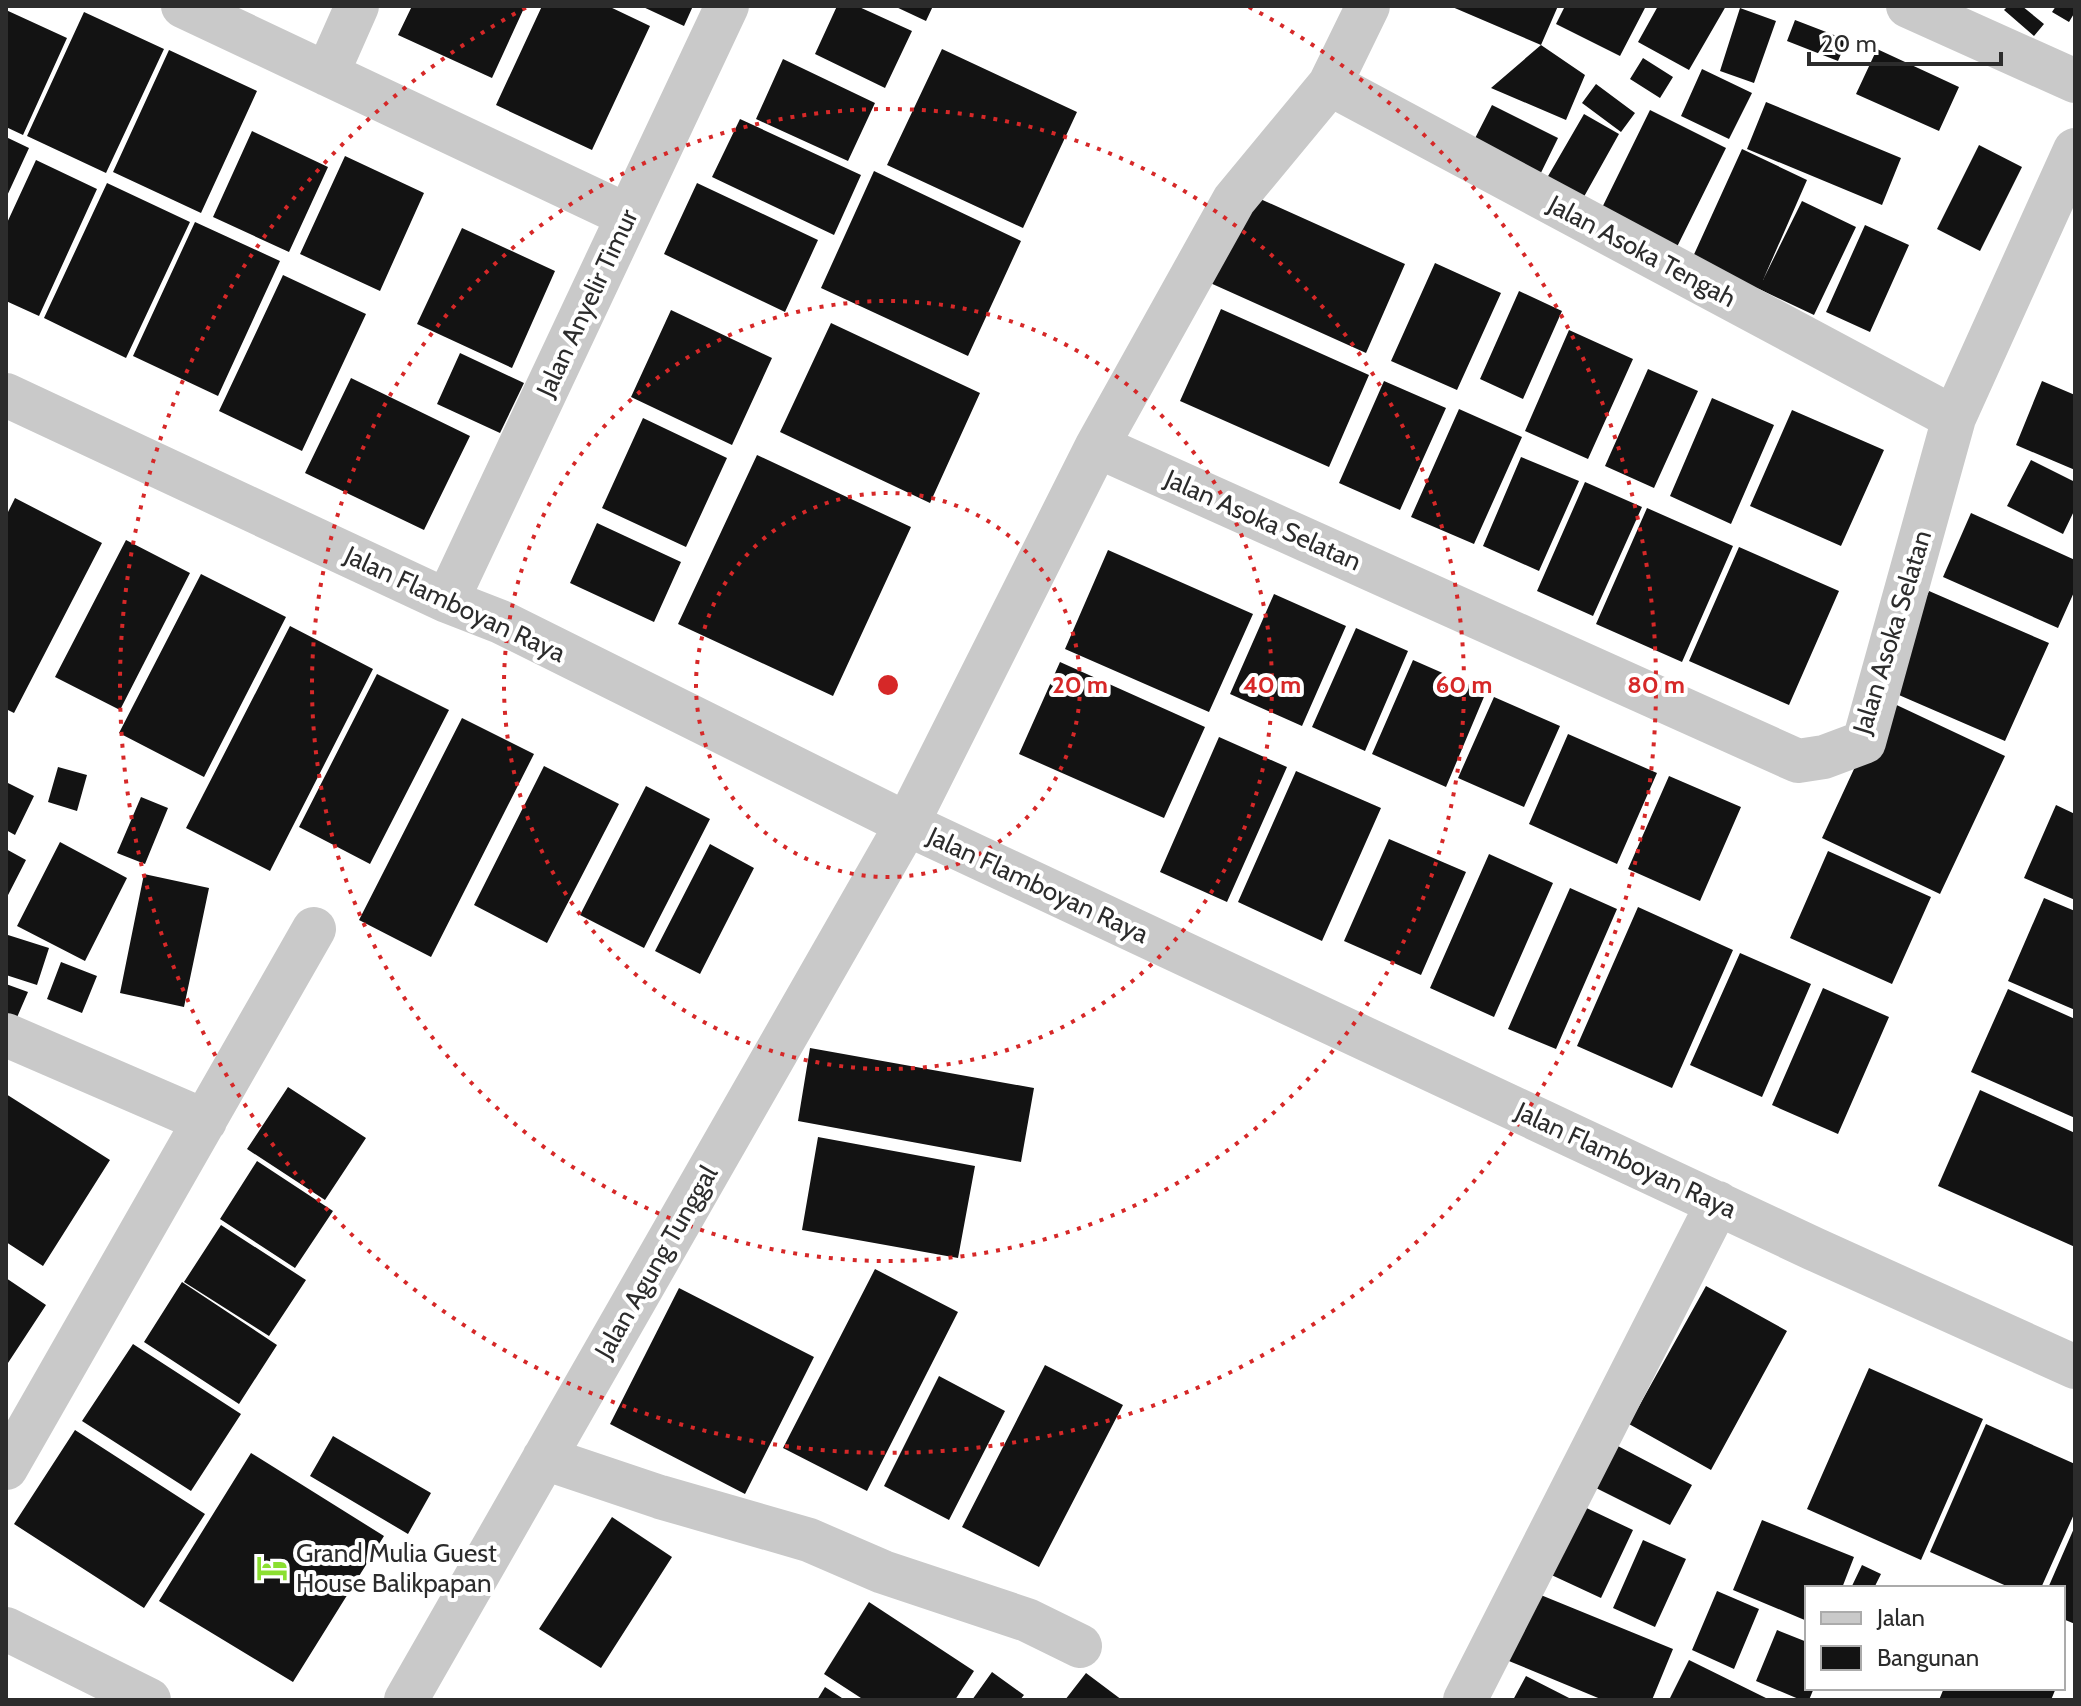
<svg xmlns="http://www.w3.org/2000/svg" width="2081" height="1706" viewBox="0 0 2081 1706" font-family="Cabin,sans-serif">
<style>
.building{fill:#131313}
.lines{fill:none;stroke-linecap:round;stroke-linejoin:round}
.minor{stroke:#c9c9c9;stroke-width:44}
.ring{fill:none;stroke:#d62828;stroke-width:4;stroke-dasharray:4 8}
.labels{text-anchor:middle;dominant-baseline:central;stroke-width:8;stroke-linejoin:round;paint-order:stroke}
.street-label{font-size:26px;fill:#2c2c2c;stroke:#fff}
.poi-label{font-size:26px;fill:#2c2c2c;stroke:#fff;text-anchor:start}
.centre{fill:#d62828;stroke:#fff;stroke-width:4}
.ring-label{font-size:24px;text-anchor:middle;font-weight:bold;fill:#d62828;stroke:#fff;stroke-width:8;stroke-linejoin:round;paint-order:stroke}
</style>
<rect width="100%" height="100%" fill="#fff"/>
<path class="building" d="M412,6H525L492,78L398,35Z
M542,6H608L650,26L592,150L496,105Z
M641,6H693L684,26Z
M837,6H857L912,31L885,88L815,54Z
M894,6H933L926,21Z
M1450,6H1558L1541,45L1585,75L1566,120L1491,88L1541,45Z
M1565,6H1646L1620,56L1556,24Z
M1658,6H1726L1689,70L1638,42Z
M2008,6H2022L2044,24L2034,36L2004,10Z
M2056,6H2075V12L2069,22L2052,12Z
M1740,8L1776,21L1754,83L1720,71Z
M6,10L67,38L23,135L6,127Z
M84,12L164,49L106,173L27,136Z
M1795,20L1847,40L1838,61L1787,41Z
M942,49L1077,112L1023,228L887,165Z
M1877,49L1959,87L1939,131L1856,94Z
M169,50L257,91L201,213L113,172Z
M1643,58L1673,77L1660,98L1630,79Z
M783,59L875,103L848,161L756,119Z
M1702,69L1752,93L1729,139L1681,116Z
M1596,84L1635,113L1621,132L1582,103Z
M1766,102L1901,158L1882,205L1747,149Z
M1492,105L1558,138L1534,187L1467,154Z
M1650,110L1726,148L1671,259L1595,222Z
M1584,114L1619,134L1576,211L1540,190Z
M740,119L861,175L834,235L712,177Z
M252,131L328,167L289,252L213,217Z
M6,137L29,148L6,198Z
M1979,145L2022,167L1980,251L1937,229Z
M1742,149L1807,180L1763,280L1802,201L1856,227L1814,315L1759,289L1686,272Z
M345,156L424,193L380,291L300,254Z
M36,160L97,189L39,316L6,301V225Z
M874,171L1021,241L968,356L821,288Z
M107,183L190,222L126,358L44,318Z
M697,183L818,240L785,312L664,254Z
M1247,193L1405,264L1366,353L1208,282Z
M195,222L280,261L218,396L133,356Z
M1865,225L1909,245L1870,332L1826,312Z
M462,228L555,271L512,368L417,324Z
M1435,263L1501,293L1457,390L1391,361Z
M283,275L366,314L302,451L219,411Z
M1519,291L1562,311L1523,399L1480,379Z
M1221,309L1369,375L1329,467L1180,401Z
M671,310L772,358L732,445L631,397Z
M831,323L980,393L930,503L780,432Z
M1569,330L1633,359L1588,459L1525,431Z
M460,353L524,383L500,433L437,404Z
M1648,369L1698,391L1654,488L1605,466Z
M351,378L470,436L424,530L305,473Z
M1384,381L1446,408L1400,510L1339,483Z
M2042,381L2075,395V470L2016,445Z
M1712,398L1774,425L1731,524L1670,496Z
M1459,409L1522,437L1474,544L1411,517Z
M1792,410L1884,450L1841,546L1750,506Z
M643,418L727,458L686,547L602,508Z
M757,455L911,527L833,696L678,624Z
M1521,457L1579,481L1539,571L1483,546Z
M2031,460L2075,482V509L2063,534L2007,506Z
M1585,482L1642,507L1593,616L1537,591Z
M15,498L102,543L14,713L6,709V516Z
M1647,508L1733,546L1682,662L1596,624Z
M1971,513L2075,560V590L2058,628L1943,577Z
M597,523L681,562L654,622L570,583Z
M126,540L190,573L120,710L55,677Z
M1739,547L1839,591L1789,705L1689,661Z
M1108,550L1253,614L1209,712L1065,649Z
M201,574L286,617L204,777L119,733Z
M1929,591L2049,643L2005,741L1885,689Z
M1274,594L1346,626L1302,726L1230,694Z
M290,626L373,669L270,871L186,828Z
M1356,628L1408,651L1365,751L1312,727Z
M1413,660L1486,692L1446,787L1372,754Z
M1060,662L1205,727L1164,818L1019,754Z
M377,674L449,710L370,864L299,827Z
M1494,697L1560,726L1524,807L1458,778Z
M1886,700L2005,756L1940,894L1822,838Z
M462,718L534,754L431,957L359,920Z
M1568,734L1657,773L1617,864L1529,824Z
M1219,737L1287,767L1227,902L1160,872Z
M544,766L619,804L547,943L474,905Z
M58,767L87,775L77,811L48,802Z
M1296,771L1381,808L1322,941L1238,902Z
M1669,776L1741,807L1700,901L1628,869Z
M6,782L34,796L15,835L6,830Z
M646,786L710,819L644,948L580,915Z
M141,797L168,808L145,864L117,853Z
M2056,805L2075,814V900L2024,878Z
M1389,839L1466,872L1421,975L1344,941Z
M60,842L127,878L85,961L17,926Z
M710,844L754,868L700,974L655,951Z
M6,849L26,860L6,899Z
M1828,851L1931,897L1892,984L1790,938Z
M1489,854L1553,883L1494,1017L1430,988Z
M144,874L209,888L184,1007L120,993Z
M1570,888L1617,909L1556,1049L1508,1029Z
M2044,898L2075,911V1010L2008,981Z
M1638,907L1733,950L1672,1088L1577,1046Z
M8,935L49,948L37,985L6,975Z
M1740,953L1811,984L1762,1097L1690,1065Z
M61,962L97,976L82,1013L47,999Z
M6,984L28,992L15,1022L6,1018Z
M1823,988L1889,1017L1838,1134L1772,1105Z
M2008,989L2075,1019V1118L1971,1072Z
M810,1048L1034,1088L1021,1162L798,1121Z
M288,1087L366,1138L325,1200L247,1149Z
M1980,1090L2075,1133V1247L1938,1186Z
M6,1094L110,1160L43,1266L6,1242Z
M818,1137L975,1166L958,1258L802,1230Z
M257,1161L333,1211L295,1268L220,1219Z
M221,1225L306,1280L269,1336L184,1282Z
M875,1269L958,1312L867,1491L783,1448Z
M6,1278L46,1305L6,1366Z
M182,1282L277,1345L239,1404L144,1342Z
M1706,1286L1787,1331L1711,1470L1629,1424Z
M679,1288L814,1357L745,1494L610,1424Z
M133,1344L241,1414L191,1491L82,1421Z
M1045,1365L1123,1405L1039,1567L962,1527Z
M1869,1368L1983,1419L1921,1560L1807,1509Z
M939,1376L1005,1411L949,1520L884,1486Z
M1986,1424L2075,1464V1512L2041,1588H2011L1930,1552Z
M75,1430L205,1514L144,1608L14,1524Z
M333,1436L431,1493L408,1534L310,1476Z
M1616,1445L1692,1485L1670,1525L1594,1487Z
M251,1453L384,1536L293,1682L159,1601Z
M1576,1503L1633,1530L1601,1598L1545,1572Z
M612,1517L672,1557L601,1668L539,1629Z
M1762,1520L1854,1557L1842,1588H1807V1621L1733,1590Z
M2075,1526V1624L2063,1619V1588H2048Z
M1643,1540L1686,1559L1655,1627L1613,1608Z
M1862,1565L1881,1574L1874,1588H1851Z
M1531,1591L1673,1649L1652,1700H1603L1504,1659Z
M1717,1591L1759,1609L1734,1669L1692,1650Z
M869,1602L974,1671L955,1700H864L824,1674Z
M1777,1630L1807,1642V1688H1814L1809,1700H1801L1756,1681Z
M1689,1660L1770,1700H1669Z
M992,1672L1024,1695L1020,1700H972Z
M1086,1673L1122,1700H1065Z
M1526,1676L1573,1700H1513Z
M825,1687L845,1700H817Z
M1944,1688H2056L2051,1700H1939Z"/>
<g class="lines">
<path class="minor" d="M183,6L628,216
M1908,6L2075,81
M327,74L357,6
M1330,84L1954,418
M6,395L447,601L501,622L907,824L1814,1249L2075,1367
M1097,446L1798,761L1824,757L1864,742L1954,418L2075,150
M447,601L727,6
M6,1035L205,1121
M544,1458L660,1497L809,1540L883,1572L1027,1620L1080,1646
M6,1468L314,929
M6,1629L149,1700
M406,1700L907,824L1097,446L1234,200L1330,84L1368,6
M1465,1700L1718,1203"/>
</g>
<g class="ring">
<circle cx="888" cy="685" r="192"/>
<circle cx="888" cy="685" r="384"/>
<circle cx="888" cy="685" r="576"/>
<path d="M1249 7A768 768 0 1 1 527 7"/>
</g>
<defs>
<symbol id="hotel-bare" viewBox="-9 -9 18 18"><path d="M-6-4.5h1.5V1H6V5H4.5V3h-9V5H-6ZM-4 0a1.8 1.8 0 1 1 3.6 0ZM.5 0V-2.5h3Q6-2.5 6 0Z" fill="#8bdf31" stroke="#fff" stroke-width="2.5" paint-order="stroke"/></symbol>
</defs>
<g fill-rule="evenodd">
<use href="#hotel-bare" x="250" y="1546" width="44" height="44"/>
</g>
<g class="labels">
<g class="street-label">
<text transform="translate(1642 251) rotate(28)">Jalan Asoka Tengah</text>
<text transform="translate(587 303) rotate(-65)">Jalan Anyelir Timur</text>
<text transform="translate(1263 520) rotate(24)">Jalan Asoka Selatan</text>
<text transform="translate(455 604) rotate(25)">Jalan Flamboyan Raya</text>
<text transform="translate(1892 632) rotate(-73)">Jalan Asoka Selatan</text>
<text transform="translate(1038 885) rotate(25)">Jalan Flamboyan Raya</text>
<text transform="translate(1626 1160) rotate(25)">Jalan Flamboyan Raya</text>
<text transform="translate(656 1262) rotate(-60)">Jalan Agung Tunggal</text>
</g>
<g class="poi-label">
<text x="296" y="1553">Grand Mulia Guest<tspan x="296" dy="30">House Balikpapan</tspan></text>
</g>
</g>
<circle cx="888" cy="685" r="12" class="centre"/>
<g class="ring-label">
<text x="1080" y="693">20 m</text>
<text x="1272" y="693">40 m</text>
<text x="1464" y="693">60 m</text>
<text x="1656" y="693">80 m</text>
</g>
<rect width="2081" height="1706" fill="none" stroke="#2c2c2c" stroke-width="16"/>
<rect x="1805" y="1586" width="260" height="104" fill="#ffffff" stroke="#ababab" stroke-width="2"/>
<rect x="1821" y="1612" width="40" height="12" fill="#c9c9c9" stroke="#ababab" stroke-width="2"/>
<text x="1877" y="1626" font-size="24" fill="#2c2c2c">Jalan</text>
<rect x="1821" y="1646" width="40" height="24" fill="#131313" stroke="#ababab" stroke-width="2"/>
<text x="1877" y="1666" font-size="24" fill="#2c2c2c">Bangunan</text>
<path d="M1809 52v12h192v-12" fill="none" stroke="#2c2c2c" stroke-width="4"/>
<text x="1821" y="52" font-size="24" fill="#2c2c2c" stroke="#ffffff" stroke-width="6" paint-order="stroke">20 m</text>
</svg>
